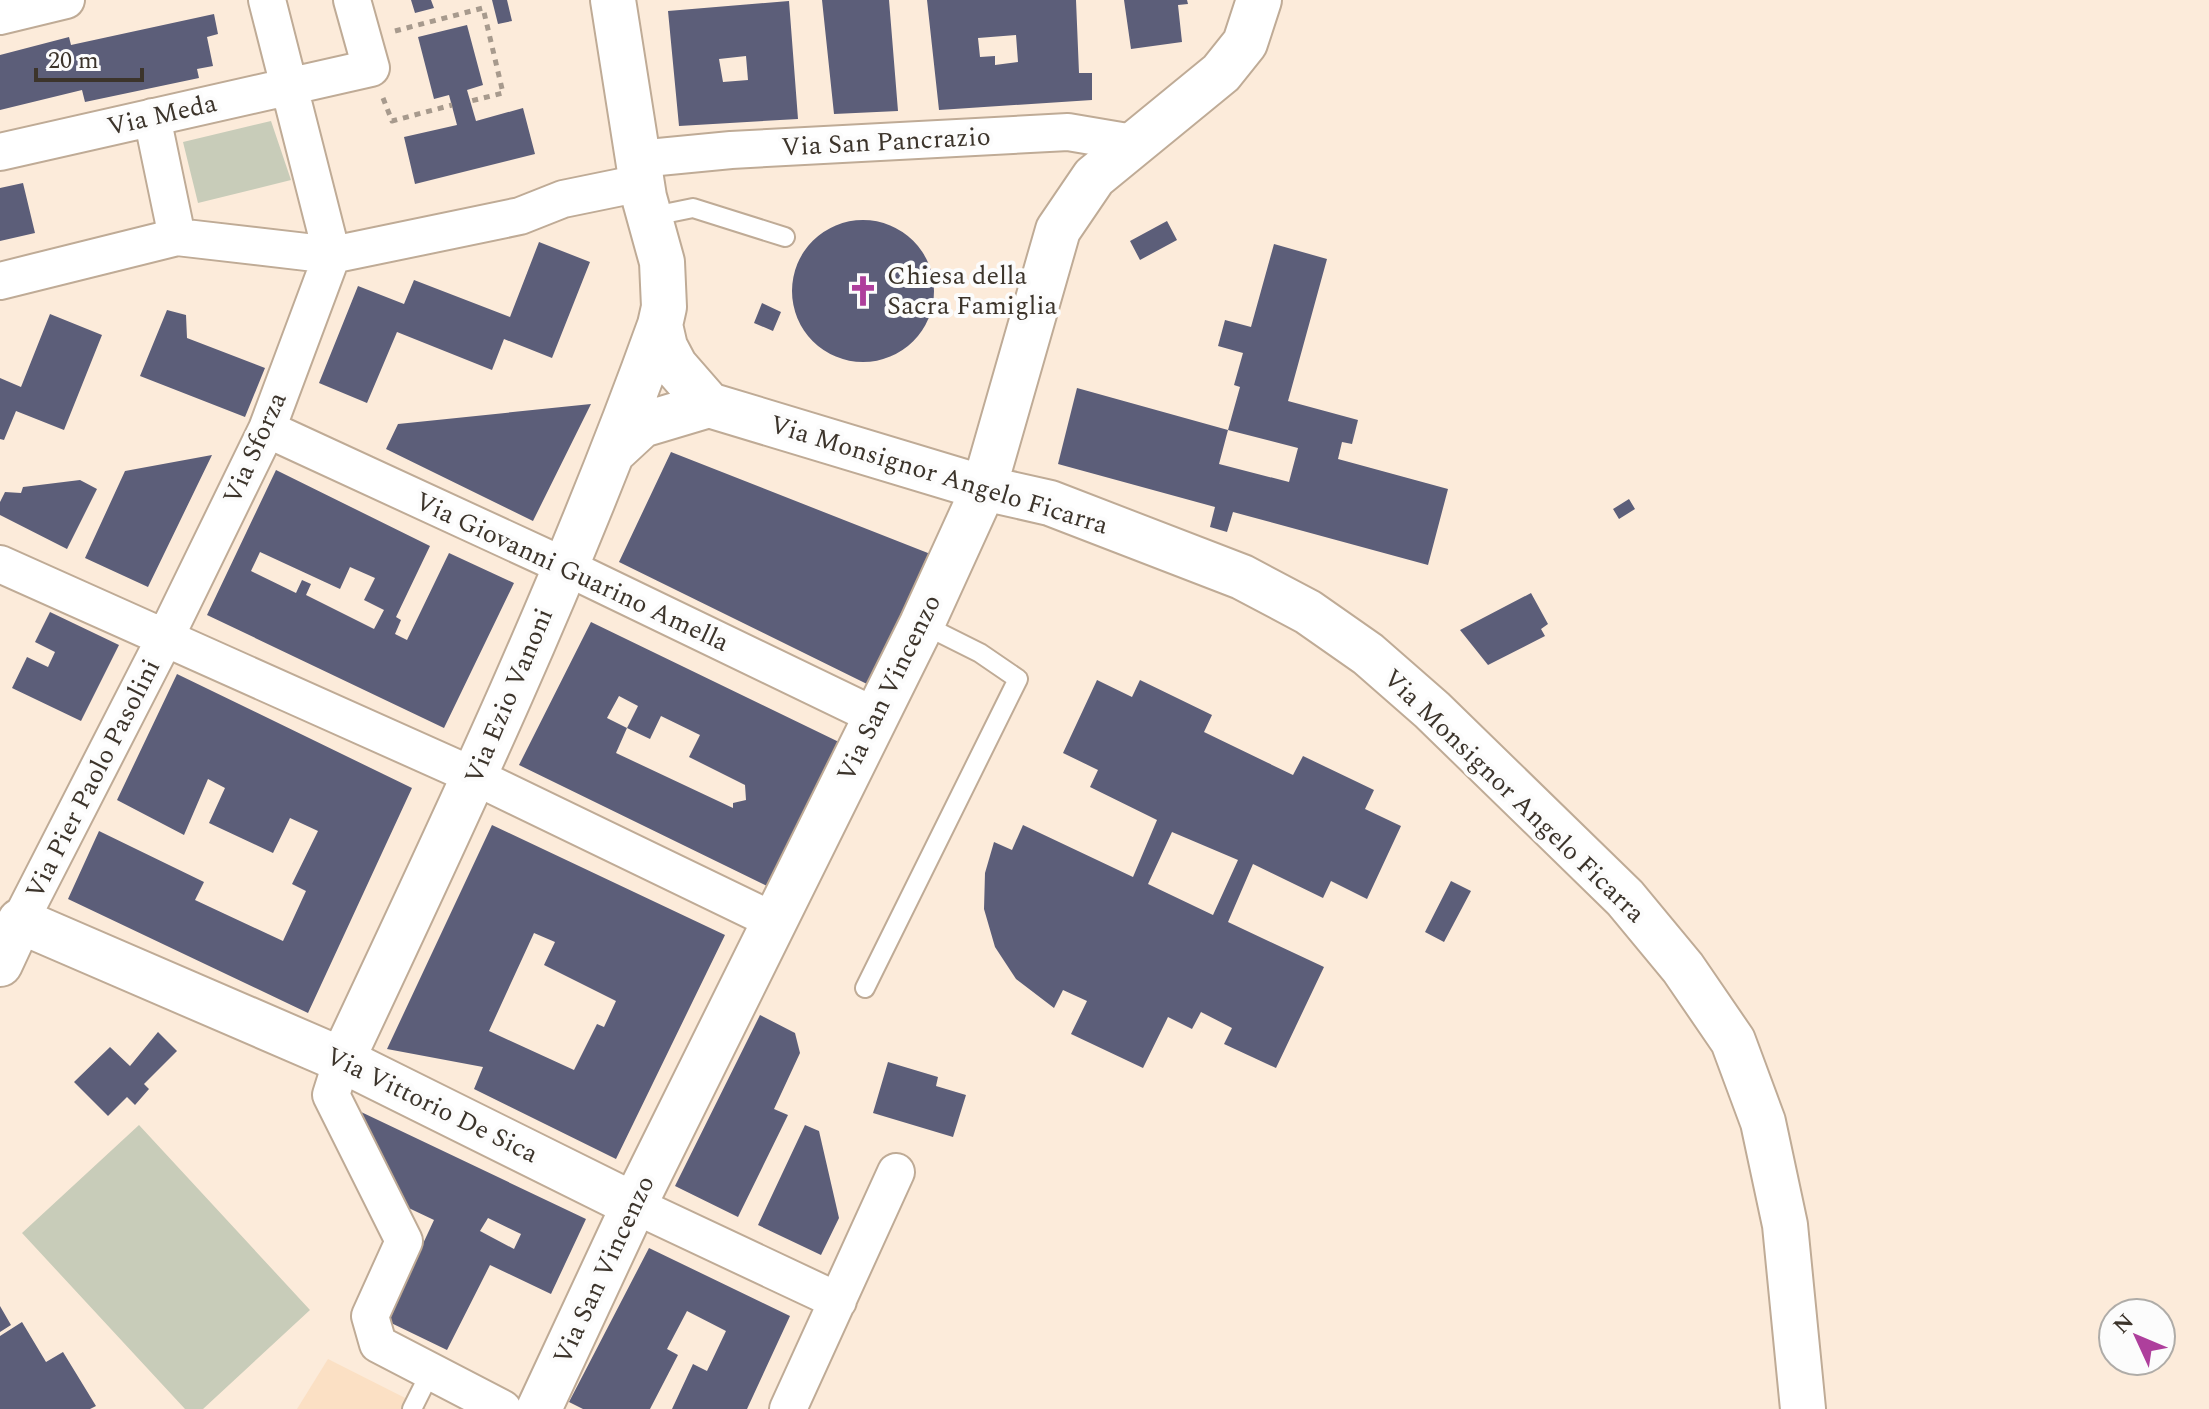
<svg xmlns="http://www.w3.org/2000/svg" width="2209" height="1409" viewBox="0 0 2209 1409" font-family="Spectral,serif">
<style>
.built{fill:#fbe0c4}
.green{fill:#c8ccb9}
.building{fill:#5c5e79;fill-rule:evenodd}
.lines{fill:none;stroke-linecap:round;stroke-linejoin:round}
.service-casing{stroke:#bfab96;stroke-width:22}
.minor-casing{stroke:#bfab96;stroke-width:40}
.tertiary-casing{stroke:#bfab96;stroke-width:48}
.secondary-casing{stroke:#bfab96;stroke-width:48}
.path{stroke:#a79a8d;stroke-width:5;stroke-dasharray:6 6;stroke-linecap:butt}
.service{stroke:#fff;stroke-width:18}
.minor{stroke:#fff;stroke-width:36}
.tertiary{stroke:#fff;stroke-width:44}
.secondary{stroke:#fff;stroke-width:44}
.labels{text-anchor:middle;dominant-baseline:central;stroke-width:8;stroke-linejoin:round;paint-order:stroke}
.street-label{font-size:26px;fill:#3c342b;stroke:#fcfcfc}
.poi-label{font-size:26px;fill:#3c342b;stroke:#fcfcfc;text-anchor:start}
</style>
<rect width="100%" height="100%" fill="#fcebda"/>
<path class="built" d="M328,1359L427,1409H297Z"/>
<path class="green" d="M271,121L291,180L198,203L183,142Z
M139,1125L310,1310L203,1409H185L22,1233Z"/>
<path class="building" d="M411,0H431L434,8L415,13Z
M492,0H507L512,21L498,24Z
M822,0H889L898,111L834,114Z
M927,0H1076L1079,73H1092V100L939,110ZM1016,35L1018,62L995,65V56L980,57L978,38Z
M1124,0H1187L1188,4L1178,5L1182,42L1131,49Z
M789,1L798,119L679,126L668,11ZM746,56L748,80L723,82L719,59Z
M214,14L218,34L207,37L213,66L197,69L199,78L85,102L82,90L0,110V55L69,37L71,45Z
M467,25L483,85L467,90L476,121L523,108L535,154L415,184L404,137L457,125L449,95L434,99L418,37Z
M23,183L35,233L0,241V188Z
M792 291a71 71 0 1 1 142 0a71 71 0 1 1-142 0Z
M1167,221L1177,240L1140,260L1130,241Z
M539,242L590,262L552,358L504,339L492,370L397,332L367,403L319,383L358,286L404,304L414,280L510,317Z
M1274,244L1327,259L1288,401L1358,420L1352,444L1342,442L1338,459L1448,489L1428,565L1233,512L1227,532L1210,527L1215,507L1058,464L1077,388L1228,430L1219,464L1289,482L1298,448L1228,430L1240,387L1234,385L1243,353L1218,346L1225,320L1251,327Z
M762,303L781,312L773,331L754,323Z
M167,310L186,315L187,338L265,368L245,417L140,376Z
M50,314L102,335L64,430L16,411L4,440L0,439V378L21,387Z
M591,404L533,521L386,449L398,424Z
M671,452L933,555L869,685L619,562Z
M212,455L148,587L85,558L125,471Z
M276,470L430,546L396,617L401,620L395,634L407,640L449,553L514,583L444,728L207,615ZM260,552L340,589L350,567L375,578L364,600L384,610L374,629L306,595L311,584L302,580L296,593L251,571Z
M80,480L97,489L67,549L0,515V502L5,492L21,493L23,487Z
M1629,499L1635,509L1619,519L1613,509Z
M1531,593L1548,624L1541,629L1545,636L1488,665L1460,630Z
M50,612L119,645L81,721L12,688L27,657L48,667L55,652L35,642Z
M591,622L841,743L771,888L519,765ZM619,696L638,706L627,728L607,718ZM661,716L700,735L689,757L745,785L746,800L733,803V808L616,753L627,728L650,739Z
M177,674L412,788L308,1013L68,899L99,831L204,882L195,900L283,941L306,891L292,884L318,831L290,818L273,853L209,823L225,788L208,779L184,835L117,800Z
M1097,680L1132,697L1140,680L1212,715L1204,732L1293,775L1303,756L1374,790L1365,809L1401,826L1367,899L1331,881L1323,898L1253,864L1228,922L1324,967L1276,1068L1224,1044L1232,1028L1201,1012L1192,1029L1168,1017L1143,1068L1071,1034L1087,1001L1063,990L1054,1008L1016,979L995,947L984,909L985,873L994,842L1012,850L1023,825L1133,877L1157,820L1090,787L1098,770L1063,753ZM1172,832L1238,860L1213,915L1148,884Z
M492,825L725,935L616,1159L474,1089L483,1067L387,1049ZM534,933L555,942L544,965L616,1001L604,1027L597,1024L574,1070L489,1031Z
M1451,881L1471,891L1444,942L1425,932Z
M760,1015L795,1033L800,1053L774,1109L788,1115L738,1217L675,1186Z
M158,1032L177,1051L144,1084L149,1089L135,1105L127,1097L108,1116L74,1082L110,1047L130,1066Z
M888,1062L938,1077L936,1086L966,1095L953,1137L873,1113Z
M359,1111L586,1219L551,1294L490,1265L447,1350L387,1321L434,1220L396,1202ZM488,1218L521,1234L514,1249L480,1231Z
M805,1125L819,1131L839,1218L821,1255L758,1225Z
M649,1248L790,1316L747,1409H672L693,1364L707,1371L726,1331L687,1311L667,1349L678,1355L650,1409H583L569,1402Z
M0,1306L11,1325L0,1332Z
M22,1322L46,1362L63,1352L96,1406L90,1409H0V1336Z"/>
<g class="lines">
<defs>
<path id="service" d="M649,217L693,208L785,237
M865,988L1018,679L980,653L922,624
M412,1409L431,1371"/>
<path id="minor" d="M267,0L332,255
M0,16L66,0
M152,117L177,237
M0,152L371,68L352,0
M638,159L731,150L1068,132L1133,143
M0,281L177,237L332,255L520,216L563,199L641,183
M267,429L564,566L877,717
M0,564L476,777L774,921
M20,921L166,636L267,429L332,255
M342,1060L331,1095L404,1241L370,1316L378,1344L503,1409
M634,1205L838,1301
M788,1409L896,1172"/>
<path id="tertiary" d="M613,0L644,197L662,262L664,307L660,325L665,347L675,366L709,405L984,488
M615,450L642,425L709,405
M0,964L20,921L342,1060L634,1205
M342,1060C456,818 570,576 660,325"/>
<path id="secondary" d="M984,488L1050,503L1242,577L1308,612L1368,654L1432,710L1625,898L1683,968L1733,1041L1763,1122L1785,1225L1803,1409
M539,1409L634,1205L922,624L984,488L1058,230L1094,177L1221,73L1245,43L1259,0"/>
</defs>
<use href="#service" class="service-casing"/>
<use href="#minor" class="minor-casing"/>
<use href="#tertiary" class="tertiary-casing"/>
<use href="#secondary" class="secondary-casing"/>
<path class="path" d="M395,31L483,8L503,93L471,101
M383,98L392,121L452,105"/>
<use href="#service" class="service"/>
<use href="#minor" class="minor"/>
<use href="#tertiary" class="tertiary"/>
<use href="#secondary" class="secondary"/>
</g>
<defs>
<symbol id="church-bare" viewBox="-9 -9 18 18"><path d="M-1.2-6h2.4v3.5h3.3v2.4h-3.3V6h-2.4V-.1h-3.3v-2.4h3.3Z" fill="#ae3f9c" stroke="#fcfcfc" stroke-width="2.5" paint-order="stroke"/></symbol>
</defs>
<g fill-rule="evenodd">
<use href="#church-bare" x="841" y="269" width="44" height="44"/>
</g>
<g class="labels">
<g class="street-label">
<text transform="translate(162 115) rotate(-13)">Via Meda</text>
<text transform="translate(886 142) rotate(-3)">Via San Pancrazio</text>
<text transform="translate(255 448) rotate(-66)">Via Sforza</text>
<text transform="translate(939 475) rotate(17)">Via Monsignor Angelo Ficarra</text>
<text transform="translate(572 572) rotate(25)">Via Giovanni Guarino Amella</text>
<text transform="translate(889 688) rotate(-64)">Via San Vincenzo</text>
<text transform="translate(509 696) rotate(-67)">Via Ezio Vanoni</text>
<text transform="translate(93 779) rotate(-63)">Via Pier Paolo Pasolini</text>
<text transform="translate(1514 796) rotate(44)">Via Monsignor Angelo Ficarra</text>
<text transform="translate(432 1105) rotate(26)">Via Vittorio De Sica</text>
<text transform="translate(604 1270) rotate(-65)">Via San Vincenzo</text>
</g>
<g class="poi-label">
<text x="887" y="276">Chiesa della<tspan x="887" dy="30">Sacra Famiglia</tspan></text>
</g>
</g>
<g transform="translate(2137 1337) rotate(314)"><circle r="38" fill="#fcfcfc" stroke="#afaca8" stroke-width="2"/>
<path d="M0-6L14 30L0 20L-14 30Z" fill="#ae3f9c"/>
<text y="-12" font-size="22" font-weight="bold" text-anchor="middle" fill="#3c342b">N</text>
</g>
<path d="M36 68v12h106v-12" fill="none" stroke="#3c342b" stroke-width="4"/>
<text x="48" y="68" font-size="24" fill="#3c342b" stroke="#fcfcfc" stroke-width="6" paint-order="stroke">20 m</text>
</svg>
